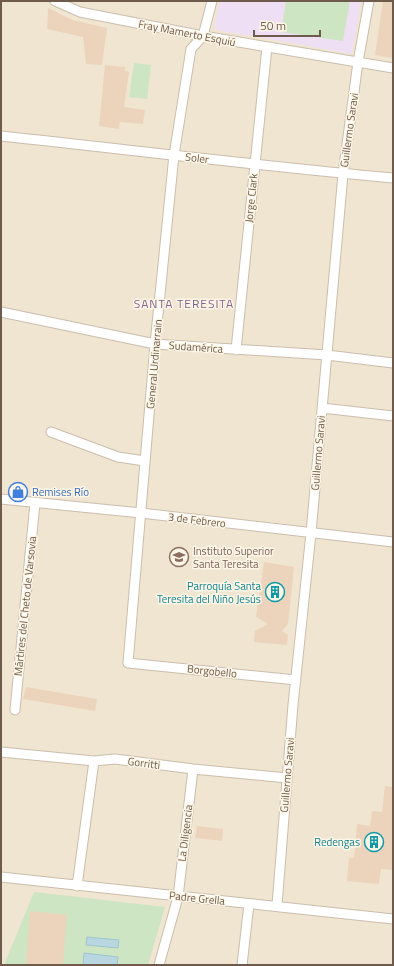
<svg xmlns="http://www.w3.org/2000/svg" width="394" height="966" viewBox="0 0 394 966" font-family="'Titillium Web',sans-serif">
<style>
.residential{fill:#f0e5d1}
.education{fill:#efdff5}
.green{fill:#cde5c2}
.water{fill:#b9d7e1;stroke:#a0c5d1}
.building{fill:#ecd4bc}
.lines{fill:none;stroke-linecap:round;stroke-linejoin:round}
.minor-casing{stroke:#cbbdad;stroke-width:11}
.minor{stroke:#fff;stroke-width:9}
.labels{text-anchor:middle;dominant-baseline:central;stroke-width:3;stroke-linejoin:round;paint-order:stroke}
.street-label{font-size:11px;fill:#6e5b4b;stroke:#fdf6e7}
.shop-label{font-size:11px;fill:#366cbe;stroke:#fdf6e7;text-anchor:start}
.education-label{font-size:11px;fill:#785e54;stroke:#fdf6e7;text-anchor:start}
.culture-label{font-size:11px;fill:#0d838f;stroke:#fdf6e7;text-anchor:end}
.neighbourhood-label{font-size:12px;letter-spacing:1px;fill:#81638b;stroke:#fdf6e7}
</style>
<rect width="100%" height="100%" fill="#f9f2e2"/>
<path class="residential" d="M1,1H393V965H1Z"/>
<path class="education" d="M220,1H361L352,54L217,30L214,26Z"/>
<path class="green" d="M286,1H350L343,41L281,32Z
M134,63L151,65L147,99L129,97Z
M34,892L165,907L148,965H4Z"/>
<path class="water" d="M87,937L119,940L118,948L86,945Z
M84,953L118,957L117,965H83Z"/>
<path class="building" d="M383,1H393V58L375,55Z
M48,8L72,20L107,28L102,65L86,64L83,37L47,29Z
M105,65L125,67V71L129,72L124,107L145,110L143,124L120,122L119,129L99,126Z
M264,562L294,567L288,624L282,631L288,635L287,645L254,642L255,631L268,624L256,617Z
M26,687L97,699L95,711L23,699Z
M385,786L393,787V870L381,869L379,884L347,881L349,858H354L357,824L370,826L372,811L382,812Z
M197,826L223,829L222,841L195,838Z
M30,911L67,915L63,965H26Z"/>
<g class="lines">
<defs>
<path id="minor" d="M55,1L80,12L203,36L393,68
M212,1L203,36L191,49L174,155L155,344L128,663L296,680
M1,136C132,150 262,166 393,178
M1,312L155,344L327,355L393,363
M236,350L267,47
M322,408L393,416
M51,432L118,457L145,461
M1,499L141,513L393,542
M15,710L35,503
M1,752L94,761L115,759L193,769L287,778
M1,877C132,892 262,904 393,919
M77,886L94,761
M277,905L293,705L311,533L343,174L358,62L369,1
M159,965L178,897L193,769
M242,965L249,904"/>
</defs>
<use href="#minor" class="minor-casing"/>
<use href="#minor" class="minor"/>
</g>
<defs>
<symbol id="shop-ring" viewBox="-11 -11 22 22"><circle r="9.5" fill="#fdf6e7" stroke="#3f7fe0" stroke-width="1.5"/><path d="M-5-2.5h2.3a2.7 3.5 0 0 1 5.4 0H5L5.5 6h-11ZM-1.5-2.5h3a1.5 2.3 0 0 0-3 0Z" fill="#3f7fe0"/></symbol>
<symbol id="university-ring" viewBox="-11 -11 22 22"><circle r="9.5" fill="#fdf6e7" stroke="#8d6e63" stroke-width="1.5"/><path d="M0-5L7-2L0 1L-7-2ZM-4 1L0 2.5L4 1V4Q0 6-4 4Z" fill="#8d6e63"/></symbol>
<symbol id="building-ring" viewBox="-11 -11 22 22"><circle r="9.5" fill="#fdf6e7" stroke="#0f9aa8" stroke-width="1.5"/><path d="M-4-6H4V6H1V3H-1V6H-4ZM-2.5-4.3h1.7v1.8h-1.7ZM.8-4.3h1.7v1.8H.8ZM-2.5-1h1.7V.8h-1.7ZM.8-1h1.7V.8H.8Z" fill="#0f9aa8"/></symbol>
</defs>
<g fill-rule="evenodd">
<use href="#shop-ring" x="7" y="481" width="22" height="22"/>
<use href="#university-ring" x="168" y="546" width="22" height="22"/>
<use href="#building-ring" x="264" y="581" width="22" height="22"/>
<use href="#building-ring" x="363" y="831" width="22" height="22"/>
</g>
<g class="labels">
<g class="street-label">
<text transform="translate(187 33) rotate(11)">Fray Mamerto Esquiú</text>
<text transform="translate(349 130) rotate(-82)">Guillermo Saravi</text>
<text transform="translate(197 158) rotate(7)">Soler</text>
<text transform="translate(251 198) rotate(-84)">Jorge Clark</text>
<text transform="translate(196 347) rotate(4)">Sudamérica</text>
<text transform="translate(154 364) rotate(-85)">General Urdinarrain</text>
<text transform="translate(318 453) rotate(-85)">Guillermo Saravi</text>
<text transform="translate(197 520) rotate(7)">3 de Febrero</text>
<text transform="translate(25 606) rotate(-84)">Mártires del Cheto de Varsovia</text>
<text transform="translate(212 671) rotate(6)">Borgobello</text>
<text transform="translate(144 763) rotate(7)">Gorritti</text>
<text transform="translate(287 775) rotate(-85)">Guillermo Saravi</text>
<text transform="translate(185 833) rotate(-83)">La Diligencia</text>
<text transform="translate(197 898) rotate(6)">Padre Grella</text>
</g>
<g class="shop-label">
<text x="32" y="492">Remises Río</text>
</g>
<g class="education-label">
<text x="193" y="551">Instituto Superior<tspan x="193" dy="13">Santa Teresita</tspan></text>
</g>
<g class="culture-label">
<text x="261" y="586">Parroquía Santa<tspan x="261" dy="13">Teresita del Niño Jesús</tspan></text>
<text x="360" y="842">Redengas</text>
</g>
<g class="neighbourhood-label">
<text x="184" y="303">SANTA TERESITA</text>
</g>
</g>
<rect width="394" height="966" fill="none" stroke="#6e5b4b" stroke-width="4"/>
<path d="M254 30v6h66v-6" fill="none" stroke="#6e5b4b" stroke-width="2"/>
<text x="260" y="30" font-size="12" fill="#6e5b4b" stroke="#fdf6e7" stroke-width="3" paint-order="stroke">50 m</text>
</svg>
